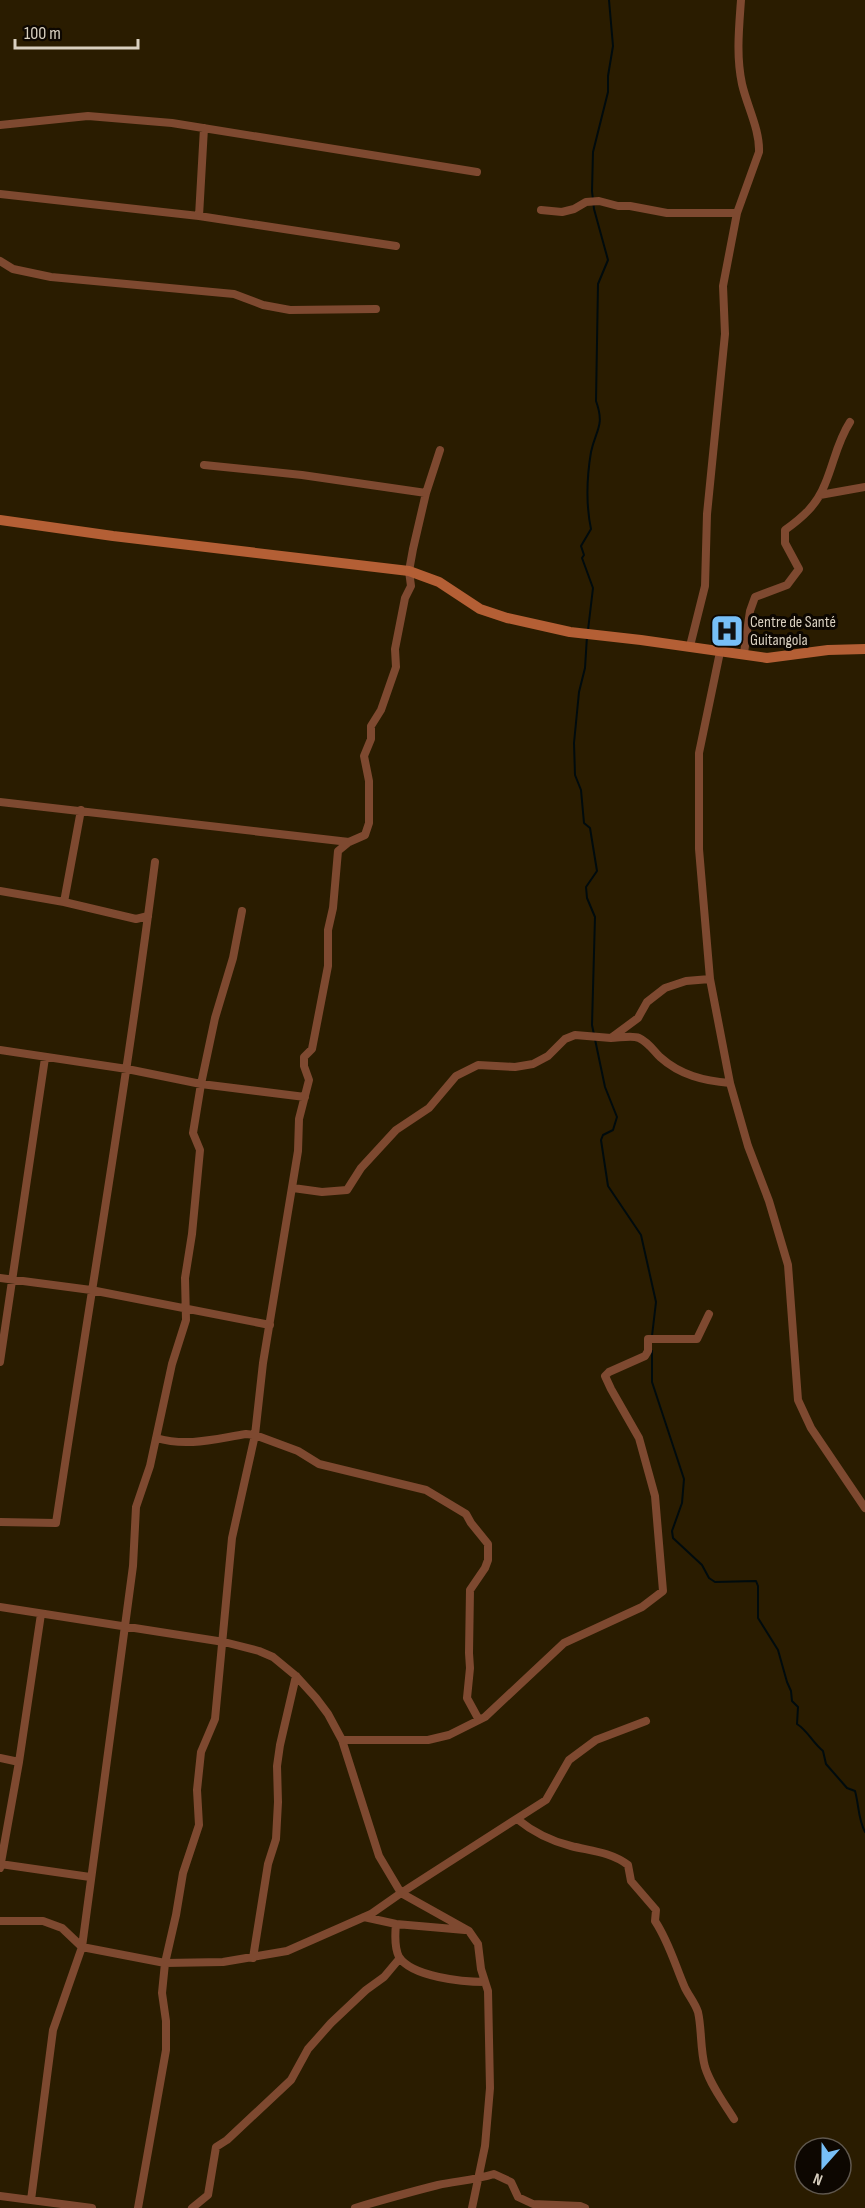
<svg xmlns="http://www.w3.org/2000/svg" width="865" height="2208" viewBox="0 0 865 2208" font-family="'Sofia Sans Condensed',sans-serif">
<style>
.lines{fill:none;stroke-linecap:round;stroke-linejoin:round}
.stream{stroke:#000b0d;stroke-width:2}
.street{stroke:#7e4930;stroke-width:8}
.secondary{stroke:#b45f35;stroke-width:10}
.labels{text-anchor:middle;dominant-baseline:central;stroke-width:6;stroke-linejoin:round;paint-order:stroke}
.poi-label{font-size:16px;fill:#d9d0c0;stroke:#0d0701;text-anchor:start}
</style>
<rect width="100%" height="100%" fill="#2a1c00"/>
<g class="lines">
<path class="stream" d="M588,630L593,588L582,558L584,555L581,546L591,529C586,505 587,476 591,452C596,429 605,426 596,401L598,284L608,260L594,209L592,191L593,152L608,92V76L613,46L609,0
M587,636L585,668L579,692L574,743L575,775L581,790L584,823L590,828L597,871L586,887L587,898L595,917L592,1025L605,1087L617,1117L613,1130L603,1135L601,1140L608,1186L641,1235L656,1302L652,1336
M652,1351V1382L684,1479L682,1503L672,1531L673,1538L702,1565L709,1578L715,1582L756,1581L758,1586V1618L778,1650L787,1682L791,1691L792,1701L798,1707L797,1724C808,1731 812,1742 823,1751L826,1764L847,1788L855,1791C859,1805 858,1819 865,1832"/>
<path class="street" d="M0,125L88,116L172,123L477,172
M0,194L199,216L396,246
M541,210L562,212L574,209L586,202L599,201L618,206H630L667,213H737
M199,216L204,128
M0,261L13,269L51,277L234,294L263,305L290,310L376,309
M204,465L302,475L426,493
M820,495L865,487
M690,646L705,586L707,514L725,334L723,286L737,213L759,152C760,130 747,106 742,84C736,56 739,28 741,0
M720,652L699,753V849L710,979L730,1083L748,1146L769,1201L788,1265L798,1400L811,1428L865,1508
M744,653L750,611L755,597L787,585L799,569L785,543V530C802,518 817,505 825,484C834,463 837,442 850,422
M0,802L349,842
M0,891L64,902L136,919L148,916
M64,902L81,810
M611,1038C619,1038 632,1035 639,1038C648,1042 654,1051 660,1057C680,1075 704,1081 730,1083
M0,1050L127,1069L201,1084L305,1097
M293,1188L322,1192L347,1190L361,1168L396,1130L429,1108L456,1076L478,1065L515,1067L533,1064L548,1056L565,1039L575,1035L611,1038L638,1018L647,1002L665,988L686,981L710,979
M0,1278L91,1290L270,1325
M0,1362L45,1058
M156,1438C188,1447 214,1439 246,1434L255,1435L298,1451L319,1464L426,1490L466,1514L471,1523L488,1544V1560L485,1568L470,1590L469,1653L470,1668L467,1698L479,1720
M0,1522L56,1523C89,1303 127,1083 155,862
M0,1607L224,1642L259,1651L273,1657L296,1676L316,1698L328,1714L342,1740L379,1856L401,1893L469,1931L478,1944L481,1969L488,1991L490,2088L485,2146L472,2208
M342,1740H428L449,1735L485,1717L564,1643L642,1607L663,1591L655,1496L639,1438L611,1389L605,1376L609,1372L645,1356L648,1351V1339H697L709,1314
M0,1758L19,1762
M517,1819C533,1832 551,1841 571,1846C591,1851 611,1852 628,1865L631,1881L656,1910L655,1921C669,1942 675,1965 685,1988C689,1996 695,2003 698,2012C702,2030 700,2049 705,2067C711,2086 724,2103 734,2119
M0,1864L90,1877
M0,1868L19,1762L41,1614
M364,1917L396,1924L465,1930
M0,1921H43L62,1928L82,1947L165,1963L223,1962L287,1951L371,1914L401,1893L546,1800L569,1760L596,1740L646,1721
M396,1924C395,1934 394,1947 399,1957C412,1977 463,1982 485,1982
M253,1958L268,1864L276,1839L278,1802L277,1766L280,1745L296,1676
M0,2196L92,2208
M31,2200L53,2030L82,1947L133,1566L136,1507L150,1466L172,1364L186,1320L185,1278L192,1234L200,1150L193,1133L201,1084L215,1018L233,958L242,911
M138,2208L166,2050V2021L162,1993L165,1963L176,1915L183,1873L199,1825L197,1790L201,1752L215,1719L232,1538L255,1435L263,1363L298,1151L299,1119L309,1080L304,1066V1057L312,1049L328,966V930L333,908L338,851L349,842L365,835L369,823V781L364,756L371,739V726L381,710L396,667L395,649L405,598L411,586L409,571L413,549L426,493L440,450
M192,2208L208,2195L216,2147L227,2140L291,2080L308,2049L331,2023L366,1990L384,1977L400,1958
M355,2208C382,2200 410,2192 438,2185C457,2181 475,2180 494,2174L511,2182L518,2197L533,2204L580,2206L585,2208"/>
<path class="secondary" d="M0,520L113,536L409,571L439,582L480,609L507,618L570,632L641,640L767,658L828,650L865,649"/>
</g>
<defs>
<symbol id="hospital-square" viewBox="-11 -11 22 22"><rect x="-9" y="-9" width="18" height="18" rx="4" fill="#77bff7" stroke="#0d0701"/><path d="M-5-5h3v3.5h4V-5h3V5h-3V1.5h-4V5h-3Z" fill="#111"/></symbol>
</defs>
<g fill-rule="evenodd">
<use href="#hospital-square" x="708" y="612" width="38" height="38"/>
</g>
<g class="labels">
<g class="poi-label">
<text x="750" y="622">Centre de Santé<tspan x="750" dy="18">Guitangola</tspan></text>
</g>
</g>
<g transform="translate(823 2166) rotate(201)"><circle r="28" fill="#0d0701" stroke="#5f574d" stroke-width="1.5"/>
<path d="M0-4.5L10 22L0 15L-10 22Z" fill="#77bff7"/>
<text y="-9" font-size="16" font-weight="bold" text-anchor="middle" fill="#d9d0c0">N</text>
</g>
<path d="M15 39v9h123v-9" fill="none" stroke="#d9d0c0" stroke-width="3"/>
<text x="24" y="39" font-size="18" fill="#d9d0c0" stroke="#0d0701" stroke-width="4.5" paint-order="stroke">100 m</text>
</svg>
